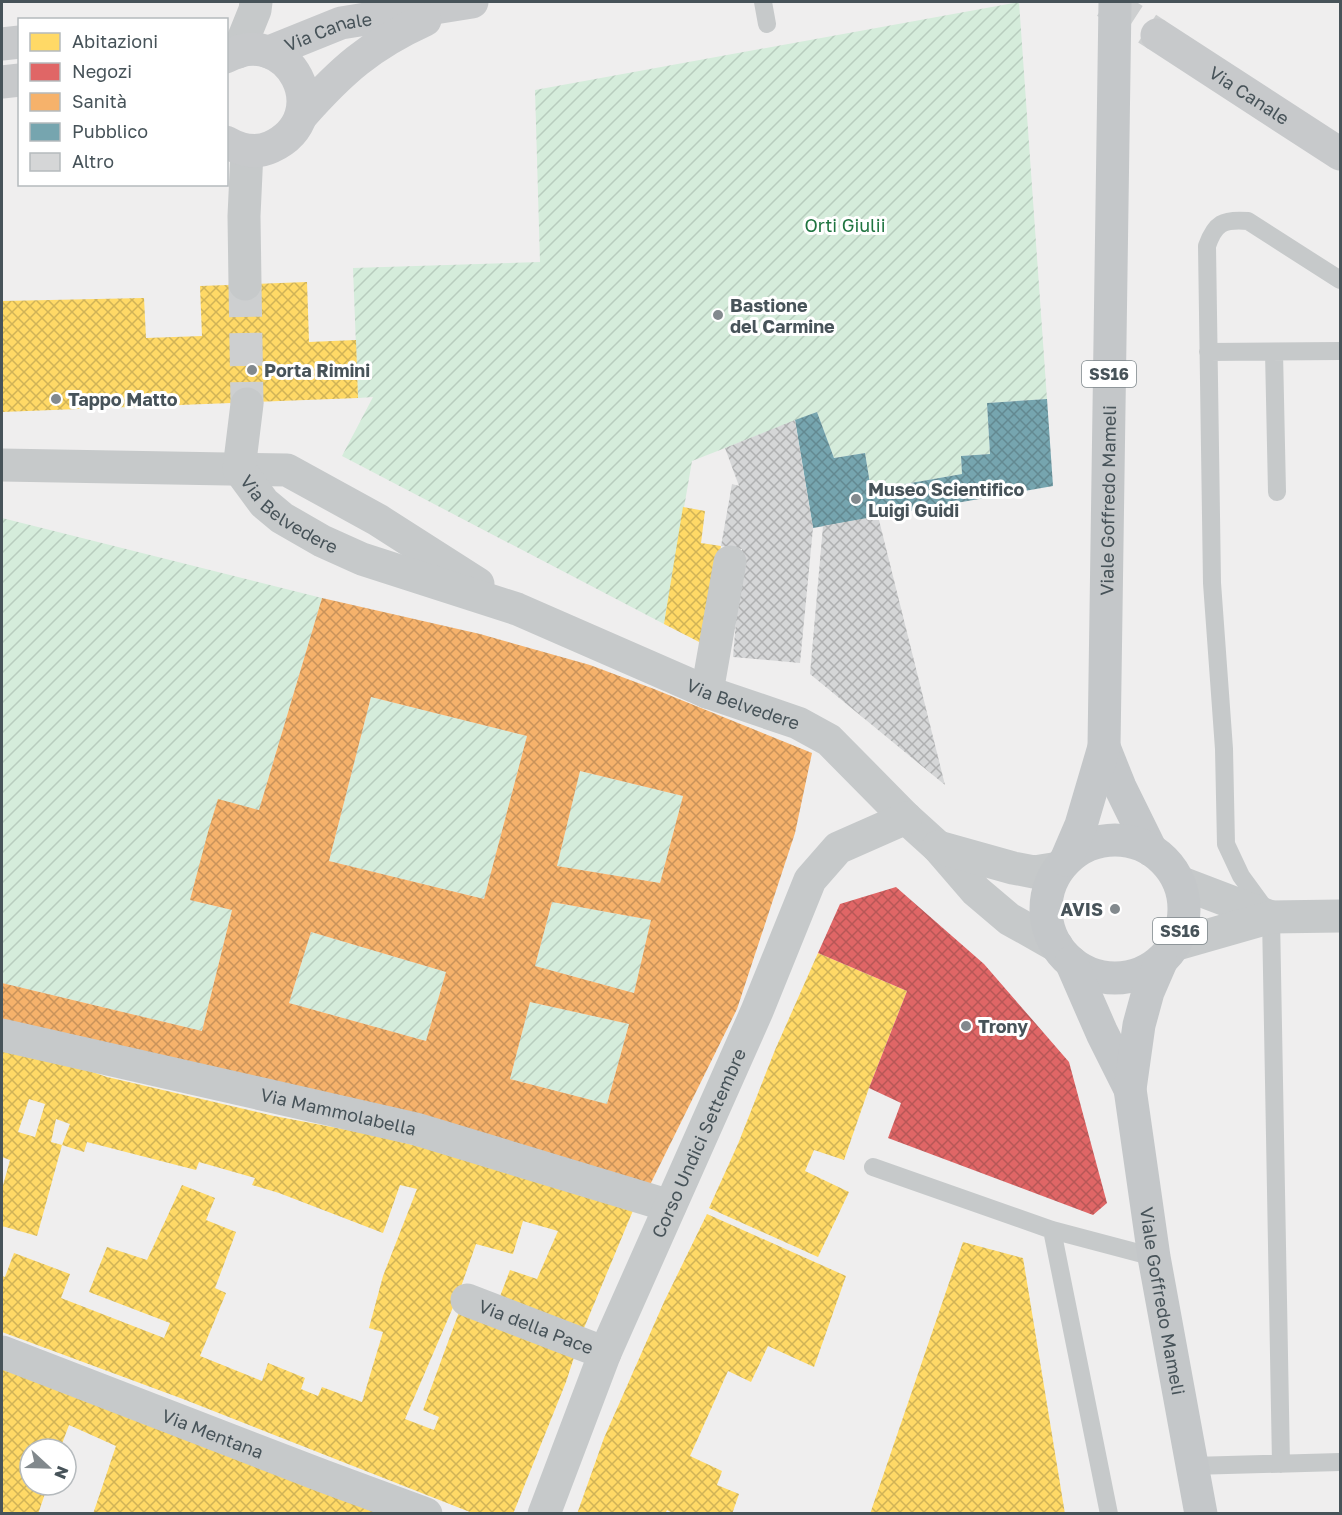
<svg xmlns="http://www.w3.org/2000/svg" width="1342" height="1515" viewBox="0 0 1342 1515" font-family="'Golos Text',sans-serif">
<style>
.garden{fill:url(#garden-furrows)}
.homes{fill:url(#homes-cross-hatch);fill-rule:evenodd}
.shops{fill:url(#shops-cross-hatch)}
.health{fill:url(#health-cross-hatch);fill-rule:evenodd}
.public{fill:url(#public-cross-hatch)}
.building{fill:url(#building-cross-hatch)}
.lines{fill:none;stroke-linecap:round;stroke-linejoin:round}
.street-tunnel{stroke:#cdcfd0;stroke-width:33;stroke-dasharray:33 16;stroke-linecap:butt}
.secondary-tunnel{stroke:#cdcfd0;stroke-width:33;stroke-dasharray:33 16;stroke-linecap:butt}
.lane{stroke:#c6c9ca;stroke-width:18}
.street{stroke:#c6c9ca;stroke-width:33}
.secondary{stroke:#c7c9cb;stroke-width:33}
.primary{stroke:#c4c7c9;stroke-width:33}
.poi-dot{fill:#82898d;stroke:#fff;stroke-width:2}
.labels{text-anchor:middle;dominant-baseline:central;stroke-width:6;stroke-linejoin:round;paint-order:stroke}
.shield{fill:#fff;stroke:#7e878b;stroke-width:1.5}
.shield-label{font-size:16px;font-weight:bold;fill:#475359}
.street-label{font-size:18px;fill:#475359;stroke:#fff}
.park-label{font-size:18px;fill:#1f7440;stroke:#fff}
.poi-label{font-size:18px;font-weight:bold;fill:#475359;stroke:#fff;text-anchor:start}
</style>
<defs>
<pattern id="garden-furrows" width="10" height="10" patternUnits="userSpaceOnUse" patternTransform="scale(1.5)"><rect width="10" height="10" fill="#d5ecdb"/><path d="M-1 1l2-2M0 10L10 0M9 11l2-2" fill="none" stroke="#b8ccbe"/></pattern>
<pattern id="homes-cross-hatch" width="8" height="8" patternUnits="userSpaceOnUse" patternTransform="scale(1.5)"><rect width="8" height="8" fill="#ffd966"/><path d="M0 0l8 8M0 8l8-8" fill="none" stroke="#d0b357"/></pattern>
<pattern id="shops-cross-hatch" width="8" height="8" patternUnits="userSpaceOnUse" patternTransform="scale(1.5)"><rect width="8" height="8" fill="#e06666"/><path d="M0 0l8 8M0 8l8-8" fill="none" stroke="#b75757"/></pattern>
<pattern id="health-cross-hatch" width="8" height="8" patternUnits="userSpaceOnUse" patternTransform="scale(1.5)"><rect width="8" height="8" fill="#f6b26b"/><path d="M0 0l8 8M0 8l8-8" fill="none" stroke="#c9935b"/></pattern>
<pattern id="public-cross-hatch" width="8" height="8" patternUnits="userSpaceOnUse" patternTransform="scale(1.5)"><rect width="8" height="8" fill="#76a5af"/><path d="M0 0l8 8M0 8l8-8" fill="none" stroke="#638991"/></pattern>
<pattern id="building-cross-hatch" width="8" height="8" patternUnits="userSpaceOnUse" patternTransform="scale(1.5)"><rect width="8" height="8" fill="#d5d6d7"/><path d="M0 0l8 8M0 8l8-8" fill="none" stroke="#afb0b1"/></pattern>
</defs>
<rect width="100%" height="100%" fill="#efeeee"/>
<path class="garden" d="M1019,2L1047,399L987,403L990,454L961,456L962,474L871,490L865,453L834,458L817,412L692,461L664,624L342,456L373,397L358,398L353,268L540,262L535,90Z
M2,518L322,598L259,810L218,800L190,900L232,910L202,1031L2,983Z
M371,697L527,736L484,899L329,861Z
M580,771L683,796L660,883L557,866Z
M552,902L651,920L634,993L535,966Z
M311,932L446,972L426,1041L289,1003Z
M530,1002L629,1024L607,1104L510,1079Z"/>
<path class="homes" d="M307,282L309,342L356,340L358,398L2,412V301L144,298L146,338L202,336L200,286Z
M683,507L705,511L701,543L721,546L705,645L664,624Z
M818,953L907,991L869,1088L844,1160L814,1150L805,1171L849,1192L818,1257L709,1208L738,1144L775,1050Z
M2,1047L69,1064L107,1077L274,1116L369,1134L637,1201L579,1340L496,1307L510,1270L537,1279L558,1231L523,1221L513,1254L476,1244L457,1298L405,1419L434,1430L439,1417L423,1410L462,1304L577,1348L566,1382L513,1514H475L183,1399L2,1332V1276L5,1277L14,1253L70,1274L61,1298L164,1338L170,1323L89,1292L107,1247L147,1260L182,1185L215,1198L206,1220L236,1232L215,1288L226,1293L200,1356L262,1381L268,1363L305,1378L301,1389L318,1396L322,1387L362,1402L383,1332L369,1328L383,1276L417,1189L400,1185L383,1233L279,1193L252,1185L255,1178L199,1162L196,1170L87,1142L84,1152L62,1145L37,1236L2,1226V1189L10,1160L2,1157ZM29,1099L45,1104L35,1137L18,1132ZM56,1119L70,1124L62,1145L51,1142Z
M707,1214L846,1276L814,1367L768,1346L751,1382L728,1371L690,1456L722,1471L717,1485L739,1494L732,1514H674L667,1510L665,1514H577L604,1438L664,1302Z
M963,1242L1023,1258L1065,1514H870Z
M2,1362L398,1514H93L116,1446L69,1425L60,1449H30V1485H48L38,1514H2Z"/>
<path class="shops" d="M896,887L984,964L1069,1062L1107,1203L1093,1215L888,1138L901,1103L869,1088L907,991L818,953L840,904Z"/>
<path class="health" d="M322,598L480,634L590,665L654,689L812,753L795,833L737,1009L647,1191L2,1024V983L202,1031L232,910L190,900L208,832L218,799L259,810ZM371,697L527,736L484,899L329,861ZM580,771L683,796L660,883L557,866ZM552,902L651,920L634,993L535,966ZM311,932L446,972L426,1041L289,1003ZM530,1002L629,1024L607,1104L510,1079Z"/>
<path class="public" d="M1047,399L1053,486L813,528L795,420L817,412L834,458L865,453L871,490L962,474L961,456L990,454L987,403Z"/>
<path class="building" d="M795,420L813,528L800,663L733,657L742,549L721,546L732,484L739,486L725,448Z
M878,516L945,785L810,674L823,526Z"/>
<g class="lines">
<path class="street-tunnel" d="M245,284L247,404"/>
<path class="secondary-tunnel" d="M1106,2L1157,35"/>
<path class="lane" d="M763,2L767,24
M1208,352L1340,351
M1274,352L1277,492
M873,1167L1052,1230L1154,1257
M1052,1230L1109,1514
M1281,1464L1271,917L1241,876L1226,844L1224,749L1212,583L1207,246C1215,223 1223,219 1248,221L1340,280
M1192,1466L1340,1462"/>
<g class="street">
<path d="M238,52L255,10L256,2"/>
<path d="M245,284L244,216L247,151"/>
<path d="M2,465L287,470L378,520L478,584"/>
<path id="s1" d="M239,469L264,503L282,518L322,541L362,559L517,609L707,692L798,723L829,740L906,818L938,847L976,891L1009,919L1057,946"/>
<path d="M239,469L247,404"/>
<path d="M707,692L730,562"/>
<path d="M938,847L1013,868L1034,872L1059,868"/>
<path d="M1179,882L1271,917"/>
<path d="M1174,945L1271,917L1340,916"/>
<path id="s2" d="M2,1035L416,1129L670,1206"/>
<path id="s3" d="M467,1300L605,1353"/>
<path id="s4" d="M2,1352L323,1476L426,1514"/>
<path id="s5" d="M544,1514L605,1353L757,1011L810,880L838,848L906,818"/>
</g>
<g class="secondary">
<path id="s6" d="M1157,35L1340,154"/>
<path d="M2,44L20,42"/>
<path id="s7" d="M269,52L341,23L472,2"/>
<path d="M226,57C288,22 338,116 271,147C256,154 240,150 226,142"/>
<path d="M2,82L20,80"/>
<path d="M302,115C341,71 370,45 425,20"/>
</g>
<g class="primary">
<path d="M1104,747L1120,787L1151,850"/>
<circle cx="1115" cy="909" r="69"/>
<path id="s8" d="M1066,860L1081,825L1104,747L1115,2"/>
<path d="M1071,962L1102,1033L1130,1089"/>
<path id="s9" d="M1161,962L1148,992L1139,1025L1130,1089L1154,1257L1201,1514"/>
</g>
</g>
<g class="poi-dot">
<circle cx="718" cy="315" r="6"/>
<circle cx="252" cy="370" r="6"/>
<circle cx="56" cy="399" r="6"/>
<circle cx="856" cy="499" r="6"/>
<circle cx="1115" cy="909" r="6"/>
<circle cx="966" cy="1026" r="6"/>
</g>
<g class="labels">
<g class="shield">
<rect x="1082" y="361" width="54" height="26" rx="4.5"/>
<rect x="1153" y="918" width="54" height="26" rx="4.5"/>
</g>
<g class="shield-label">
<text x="1109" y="374">SS16</text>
<text x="1180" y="931">SS16</text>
</g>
<g class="street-label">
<text stroke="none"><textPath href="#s7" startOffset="63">Via Canale</textPath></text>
<text stroke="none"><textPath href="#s6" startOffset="110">Via Canale</textPath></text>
<text stroke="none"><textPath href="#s8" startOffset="366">Viale Goffredo Mameli</textPath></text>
<text stroke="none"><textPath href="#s1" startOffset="69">Via Belvedere</textPath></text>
<text stroke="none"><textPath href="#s1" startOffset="564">Via Belvedere</textPath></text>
<text stroke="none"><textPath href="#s2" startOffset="345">Via Mammolabella</textPath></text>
<text stroke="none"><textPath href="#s5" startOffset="402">Corso Undici Settembre</textPath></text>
<text stroke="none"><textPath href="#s9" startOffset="346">Viale Goffredo Mameli</textPath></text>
<text stroke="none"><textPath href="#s3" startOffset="74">Via della Pace</textPath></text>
<text stroke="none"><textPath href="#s4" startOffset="226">Via Mentana</textPath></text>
</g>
<g class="park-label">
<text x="845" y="225">Orti Giulii</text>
</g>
<g class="poi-label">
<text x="730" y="305">Bastione<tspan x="730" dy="21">del Carmine</tspan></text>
<text x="264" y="370">Porta Rimini</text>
<text x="68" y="399">Tappo Matto</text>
<text x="868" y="489">Museo Scientifico<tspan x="868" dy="21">Luigi Guidi</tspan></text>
<text x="1103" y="909" text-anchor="end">AVIS</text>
<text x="978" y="1026">Trony</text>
</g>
</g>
<rect width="1342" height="1515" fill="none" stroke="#475359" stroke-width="6"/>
<rect x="18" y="18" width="210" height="168" fill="#ffffff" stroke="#b5babd" stroke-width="1.5"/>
<rect x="30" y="33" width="30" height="18" fill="#ffd966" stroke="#b5babd" stroke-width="1.5"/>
<text x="72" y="48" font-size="18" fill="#475359">Abitazioni</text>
<rect x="30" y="63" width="30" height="18" fill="#e06666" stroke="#b5babd" stroke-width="1.5"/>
<text x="72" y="78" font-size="18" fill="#475359">Negozi</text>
<rect x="30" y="93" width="30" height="18" fill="#f6b26b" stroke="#b5babd" stroke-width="1.5"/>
<text x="72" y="108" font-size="18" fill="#475359">Sanità</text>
<rect x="30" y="123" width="30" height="18" fill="#76a5af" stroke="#b5babd" stroke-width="1.5"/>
<text x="72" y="138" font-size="18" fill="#475359">Pubblico</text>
<rect x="30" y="153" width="30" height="18" fill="#d5d6d7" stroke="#b5babd" stroke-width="1.5"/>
<text x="72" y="168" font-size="18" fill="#475359">Altro</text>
<g transform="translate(48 1467) rotate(112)"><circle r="28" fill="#ffffff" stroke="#b5babd" stroke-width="1.5"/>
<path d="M0-4.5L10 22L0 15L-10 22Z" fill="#82898d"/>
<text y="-9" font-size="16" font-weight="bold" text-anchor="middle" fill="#475359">N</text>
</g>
</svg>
